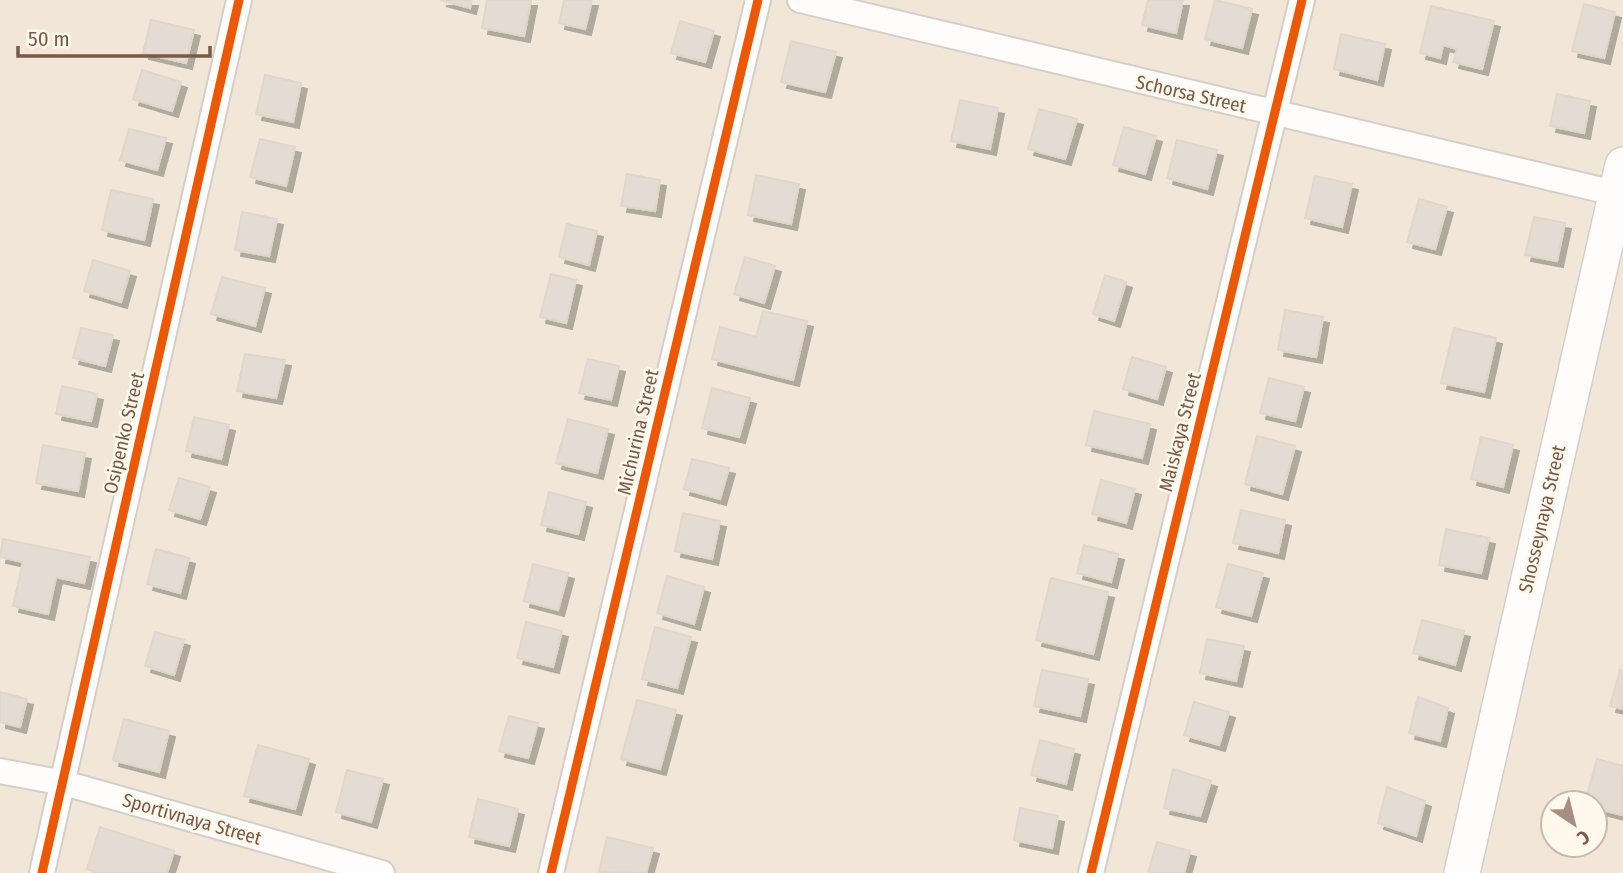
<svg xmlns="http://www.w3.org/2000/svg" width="1623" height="873" viewBox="0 0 1623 873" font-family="'Fira Sans Condensed',sans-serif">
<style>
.residential{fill:#f2e6d8;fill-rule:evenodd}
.building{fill:#e5dbd2;stroke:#e2d6cc;stroke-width:2;filter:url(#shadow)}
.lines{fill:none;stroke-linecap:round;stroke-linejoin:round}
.minor-casing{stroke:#d7cec8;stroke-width:28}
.secondary-casing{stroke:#d8cec7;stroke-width:38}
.minor{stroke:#fefdfc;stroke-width:24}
.secondary{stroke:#fefdfc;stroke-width:35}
.cycleway-casing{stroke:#fff8ed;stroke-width:13}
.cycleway{stroke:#e8590c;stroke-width:9}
.labels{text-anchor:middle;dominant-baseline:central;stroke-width:5;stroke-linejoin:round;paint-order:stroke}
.street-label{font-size:19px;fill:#7a5947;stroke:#fff8ed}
</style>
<defs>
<filter id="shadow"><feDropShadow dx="6" dy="6" stdDeviation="0" flood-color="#0004"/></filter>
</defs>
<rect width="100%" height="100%" fill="#f8f3eb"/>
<path class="residential" d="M0,0H1623V873H0ZM1553,803H1595V845H1553Z"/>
<path class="building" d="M440,0H472L470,8Z
M487,0H531L524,36L482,28Z
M564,0H592L585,29L559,23Z
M1148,0H1183L1176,33L1142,25Z
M1215,0L1252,9L1242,48L1205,39Z
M1584,4L1615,12L1604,58L1572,51Z
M1431,6L1494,21L1482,69L1453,62L1457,49L1443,45L1440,58L1420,53Z
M151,20L194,30L186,63L143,53Z
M680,21L714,31L705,62L671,53Z
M1341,34L1385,44L1377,80L1334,69Z
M791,41L836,52L825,92L781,82Z
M142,70L181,82L172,111L133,99Z
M265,75L301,83L293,122L256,114Z
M1557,94L1590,101L1584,133L1550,126Z
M960,100L998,108L990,149L951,141Z
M1039,109L1077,119L1065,159L1028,149Z
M1124,127L1156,136L1145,174L1113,165Z
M129,129L166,138L157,170L120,160Z
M260,139L295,147L286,186L250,177Z
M1177,140L1217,150L1207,189L1167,178Z
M627,174L660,180L655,211L621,206Z
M756,175L799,184L791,224L748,215Z
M1315,176L1352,184L1342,227L1305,218Z
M111,190L153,199L144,240L102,230Z
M1419,199L1447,207L1435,249L1407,242Z
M242,212L277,219L269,256L235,250Z
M1534,217L1565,223L1557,261L1525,255Z
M567,224L597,231L589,265L559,257Z
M745,257L775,266L764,303L734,294Z
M93,260L130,271L121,302L84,291Z
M551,274L576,280L566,323L540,317Z
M1105,275L1126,282L1114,321L1093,314Z
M222,277L265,288L255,326L211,314Z
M1285,310L1323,317L1316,357L1278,350Z
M763,311L807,321L793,380L712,359L720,327L756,337Z
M81,328L113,335L105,366L73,358Z
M1454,328L1496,338L1484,392L1441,383Z
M245,354L285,360L276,398L237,391Z
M1132,357L1166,367L1157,399L1123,389Z
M588,359L619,366L611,400L579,393Z
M1269,378L1304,387L1295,421L1260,413Z
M62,386L97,394L91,421L56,414Z
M712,388L750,398L739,437L702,428Z
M1094,411L1150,424L1142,458L1086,445Z
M194,417L229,425L221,459L186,451Z
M568,419L608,429L597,473L556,463Z
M1257,436L1295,446L1282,494L1245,484Z
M1481,437L1513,445L1503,487L1471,479Z
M43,445L85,453L78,491L36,483Z
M692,459L729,468L720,499L684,489Z
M179,478L210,487L200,519L169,510Z
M1101,480L1135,489L1126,523L1092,514Z
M549,492L586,502L578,534L541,525Z
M1241,510L1285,520L1278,553L1233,543Z
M683,513L720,521L712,559L675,551Z
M1446,529L1489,538L1481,573L1439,565Z
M3,539L90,557L84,583L56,577L48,614L13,606L23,562L0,557Z
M1084,545L1118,554L1111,582L1077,573Z
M156,549L189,558L180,593L147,584Z
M533,564L568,573L558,610L524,601Z
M1228,564L1263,573L1251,616L1216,607Z
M667,576L704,587L694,624L657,613Z
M1051,578L1108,592L1093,654L1036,640Z
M1422,620L1464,631L1455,665L1413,653Z
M526,622L562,631L553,667L517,658Z
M655,627L691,637L677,688L642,679Z
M155,632L184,640L174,675L145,666Z
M1207,639L1244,646L1236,681L1200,673Z
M1042,670L1088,679L1080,716L1034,706Z
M1620,670L1623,671V709L1610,706Z
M0,692L27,699L20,727L0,722Z
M1418,697L1448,708L1440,741L1409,733Z
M637,700L676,710L660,769L621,759Z
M1194,702L1229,712L1219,745L1184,735Z
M509,716L538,723L528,758L499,751Z
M124,719L169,731L159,772L113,760Z
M1040,740L1074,749L1066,784L1031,775Z
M258,745L309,759L295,809L244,796Z
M1597,759L1623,766L1622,815L1595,808V803H1585Z
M1173,769L1211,781L1200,816L1164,808Z
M347,770L383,779L371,822L336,812Z
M1387,787L1425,801L1416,836L1378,823Z
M478,799L518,809L509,846L469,837Z
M1020,808L1058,816L1052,848L1014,840Z
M100,827L174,851L167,873H99L87,869Z
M607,837L653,848L646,873L599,872Z
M1157,842L1190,851L1184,873H1148Z"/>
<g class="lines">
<defs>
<path id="minor" d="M800,0L1623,195
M0,771L64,783L382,873
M42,873L239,0
M551,873L758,0
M1091,873L1302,0"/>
<path id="secondary" d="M1462,873L1623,165"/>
</defs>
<use href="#minor" class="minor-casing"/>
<use href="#secondary" class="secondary-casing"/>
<use href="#minor" class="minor"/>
<use href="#secondary" class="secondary"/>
<defs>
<path id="cycleway" d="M42,873L239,0
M551,873L758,0
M1091,873L1302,0"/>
</defs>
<use href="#cycleway" class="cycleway-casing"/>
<use href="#cycleway" class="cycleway"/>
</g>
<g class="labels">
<g class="street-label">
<text transform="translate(1191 94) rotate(13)">Schorsa Street</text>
<text transform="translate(638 432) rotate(-77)">Michurina Street</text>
<text transform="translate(1180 432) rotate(-76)">Maiskaya Street</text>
<text transform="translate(124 433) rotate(-77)">Osipenko Street</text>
<text transform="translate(1542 519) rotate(-77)">Shosseynaya Street</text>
<text transform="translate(192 819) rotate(16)">Sportivnaya Street</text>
</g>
</g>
<g transform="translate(1574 824) rotate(145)"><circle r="33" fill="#fff8ed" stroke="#cab8ab" stroke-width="2"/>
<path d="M0-5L12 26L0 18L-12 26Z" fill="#a68f80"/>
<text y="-10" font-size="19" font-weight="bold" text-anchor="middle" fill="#7a5947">С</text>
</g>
<path d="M18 46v10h192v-10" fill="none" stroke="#7a5947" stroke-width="3.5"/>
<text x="28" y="46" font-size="21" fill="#7a5947" stroke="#fff8ed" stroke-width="5" paint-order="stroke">50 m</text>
</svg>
